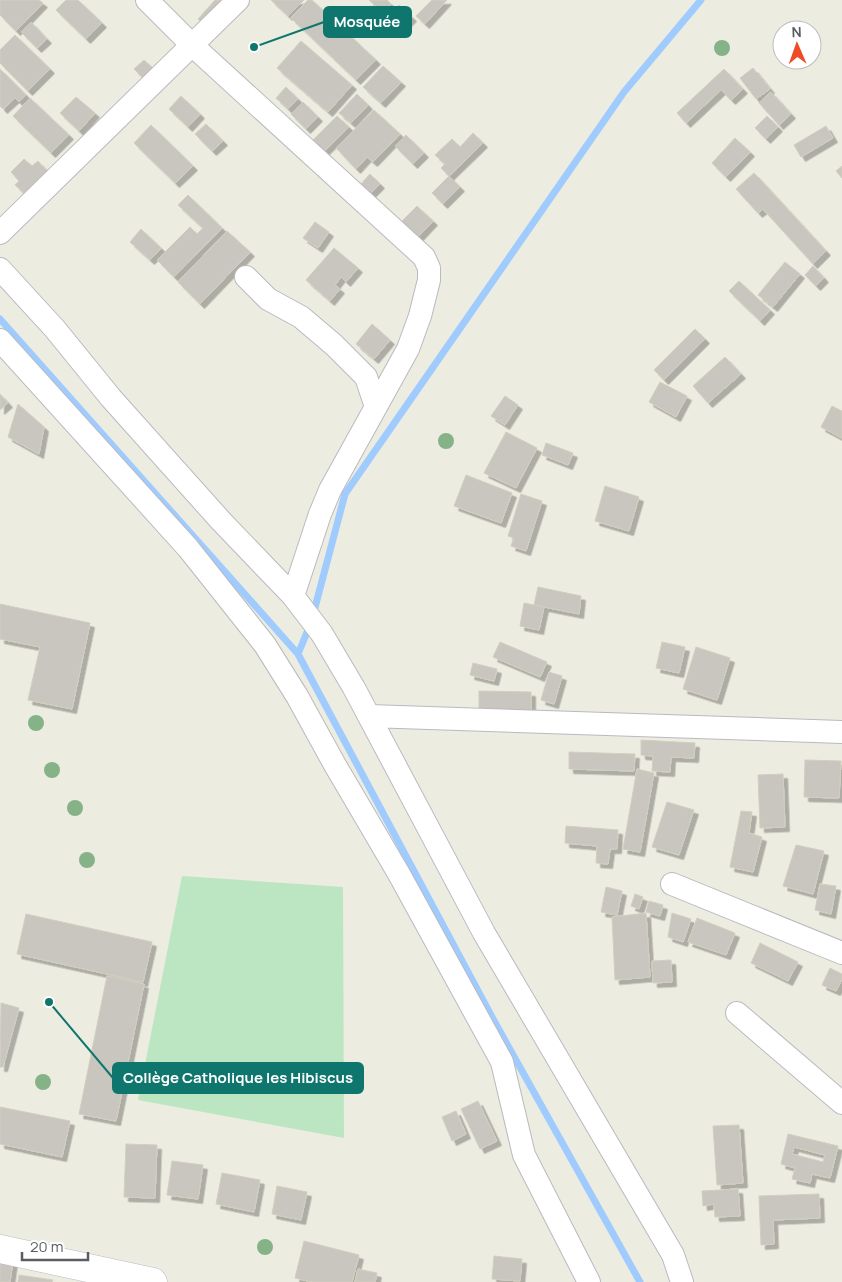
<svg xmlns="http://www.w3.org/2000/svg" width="842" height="1282" viewBox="0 0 842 1282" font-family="Manrope,sans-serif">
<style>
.green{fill:#bce6c1}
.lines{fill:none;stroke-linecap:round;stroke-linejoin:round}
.stream{stroke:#9fcbff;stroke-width:7}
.building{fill:#c8c6be;stroke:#d2cebf;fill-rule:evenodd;filter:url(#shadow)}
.street-casing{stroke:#b9bac0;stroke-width:24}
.secondary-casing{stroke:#babcc3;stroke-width:29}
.street{stroke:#fff;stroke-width:22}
.secondary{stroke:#fff;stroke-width:28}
.tree{fill:#86b287}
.leader{fill:none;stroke:#0f766e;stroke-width:2}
.callout-dot{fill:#0f766e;stroke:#fff;stroke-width:2}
.callout{fill:#0f766e;stroke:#0f766e;stroke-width:2}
.callout-label{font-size:15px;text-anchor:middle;font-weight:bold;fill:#fff}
</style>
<defs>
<filter id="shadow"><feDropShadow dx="4.5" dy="4.5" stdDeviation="0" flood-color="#0004"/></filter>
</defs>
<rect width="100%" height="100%" fill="#edece1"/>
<path class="green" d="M182,876L343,887L344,1138L138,1100Z"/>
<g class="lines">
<path class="stream" d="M0,319L298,654L493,1019L640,1282
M313,615L345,494L624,92L701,0
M298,654L310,625"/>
</g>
<path class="building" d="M0,0H39L43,3L16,31L0,15Z
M66,0H78L102,23L86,39L56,10Z
M215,0H232L208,27L198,19Z
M271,0H304L288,16Z
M308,0H312L376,60L356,80L291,18Z
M369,0H387L391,4L383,13Z
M432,0H447L425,24L416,16Z
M399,5L412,17L398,32L385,20Z
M31,22L47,39L37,48L21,32Z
M15,35L50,69L28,91L0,63V50Z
M301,41L352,85L328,112L277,68Z
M144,60L155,70L145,80L134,69Z
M383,66L401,82L381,103L363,87Z
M753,68L770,89L756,99L740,78Z
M0,69L26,95L19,102L15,98L3,109L0,106Z
M724,69L743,89L731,100L721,90L686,123L677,113Z
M286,87L298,99L288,109L276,98Z
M771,92L791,114L779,125L759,103Z
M357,94L368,105L351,123L339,113Z
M181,96L200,114L188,127L169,109Z
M76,97L95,113L79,131L60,113Z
M30,98L69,135L51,153L13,116Z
M303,102L318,117L306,129L291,114Z
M374,110L400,134L373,162L367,157L356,169L336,148Z
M337,116L349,127L321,154L310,143Z
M767,116L778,127L766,139L755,128Z
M206,124L223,141L212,151L195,134Z
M151,125L193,166L175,183L134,143Z
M826,126L833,138L801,157L794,145Z
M473,133L483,143L449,176L441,168L445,164L435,155L452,139L460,147Z
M406,135L424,153L413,164L395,146Z
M735,138L750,152L726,177L712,163Z
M24,159L32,166L38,161L46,170L44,172L51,179L34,195L28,189L24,193L15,185L19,181L11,172Z
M842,166V178L836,171Z
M754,173L826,251L813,264L763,209L758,213L736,189Z
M370,174L380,184L370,194L360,185Z
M449,176L460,187L443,204L432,193Z
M188,195L222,228L174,277L157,260L190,227L197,234L203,228L178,205Z
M417,206L433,221L416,239L400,223Z
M315,222L329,232L318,248L303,238Z
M141,229L161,248L150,260L130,242Z
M227,231L250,252L200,304L178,282Z
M334,248L358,268L346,282L341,277L335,285L340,289L330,301L306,280Z
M785,262L800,274L773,307L758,295Z
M813,266L824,278L816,286L805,275Z
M739,281L770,310L760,321L729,291Z
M372,324L390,340L374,359L356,344Z
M695,329L705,339L664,380L654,370Z
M725,357L741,374L708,403L693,386Z
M660,382L687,396L676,417L649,402Z
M0,394L8,403L0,410Z
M505,396L518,405L505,425L491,416Z
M18,404L44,427L39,454L8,437Z
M832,406L842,411V438L821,427Z
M506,432L537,448L516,488L484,473Z
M546,443L573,453L568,465L542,455Z
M466,475L512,493L501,523L454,506Z
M605,486L639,497L629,531L595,521Z
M521,494L542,501L526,551L511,546L514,538L508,536Z
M538,587L581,596L579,614L534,605Z
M524,603L544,607L539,630L520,626Z
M0,604L90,623L72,709L28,700L40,647L0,639Z
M500,642L547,662L540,677L493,657Z
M662,642L685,647L679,673L656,668Z
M696,647L730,658L717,700L683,689Z
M473,663L497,669L494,681L470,675Z
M549,672L562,676L554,704L541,700Z
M479,691L531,692V718L479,717Z
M641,740L695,743L694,758L671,757L670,772L652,771L653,756L641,755Z
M569,752L635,754L634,771L569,769Z
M805,760L841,761L839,798L804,797Z
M637,769L654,773L640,852L623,849Z
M783,774L785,827L760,828L758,775Z
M667,802L694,810L679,855L652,847Z
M741,811L752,812L749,833L762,837L753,872L730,867Z
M566,826L618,830L617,849H610L608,864L596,863L597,846L565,843Z
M796,845L824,851L813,894L783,886Z
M820,884L836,886L831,914L815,910Z
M606,887L622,891L617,915L601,912Z
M635,894L643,897L639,909L631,906Z
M649,901L663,905L660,916L646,912Z
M646,913L650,977L615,980L612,917Z
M672,913L691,919L683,942L668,937Z
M26,914L152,942L143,982L17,954Z
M697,918L735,933L726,955L688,942Z
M760,943L798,962L788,981L751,963Z
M671,960L672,982L653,983L652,961Z
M830,968L842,974V979L836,991L822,985Z
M107,976L144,984L116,1121L79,1114Z
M1,1003L19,1008L3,1067H0Z
M478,1101L497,1141L480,1149L461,1109Z
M0,1107L70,1121L62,1157L0,1144Z
M456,1111L466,1134L452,1141L442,1117Z
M739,1125L743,1183L717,1185L713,1126Z
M788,1134L838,1146L830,1178L812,1174L810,1183L792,1179L795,1168L781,1164ZM794,1147L825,1155L823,1162L792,1154Z
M126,1144L157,1145L155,1198L124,1197Z
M172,1161L203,1165L198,1199L167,1195Z
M222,1173L260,1180L254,1212L216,1204Z
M277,1186L307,1192L301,1220L272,1214Z
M738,1189L740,1216L715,1217L714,1204L703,1206L702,1191Z
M819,1194L820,1218L773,1220L774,1244L761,1245L759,1196Z
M304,1241L359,1255L352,1282H312L295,1278Z
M494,1256L522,1259L520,1281L492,1279Z
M0,1259L13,1260L10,1282H0Z
M358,1269L377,1273L375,1282H355Z
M19,1275L53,1280L52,1282H18Z"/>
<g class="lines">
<defs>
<path id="street" d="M147,0L193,46L424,257L429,268V280L420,316L408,349L330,490L320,514L293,596
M0,233L238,0
M0,269L55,329L111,398L221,521L293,596L322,634L354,688L484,933L673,1255L682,1282
M246,277L268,299L301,317L334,345L366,377L376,407
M0,340L188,548L265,645L297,696L335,765L399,874L502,1062L524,1155L589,1282
M369,716L842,732
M672,884L842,953
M737,1013L842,1103"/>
<path id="secondary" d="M0,1249L153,1282"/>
</defs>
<use href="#street" class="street-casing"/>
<use href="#secondary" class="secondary-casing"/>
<use href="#street" class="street"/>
<use href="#secondary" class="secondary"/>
</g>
<g class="tree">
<circle cx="722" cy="48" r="8"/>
<circle cx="446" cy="441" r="8"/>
<circle cx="36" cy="723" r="8"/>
<circle cx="52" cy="770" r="8"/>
<circle cx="75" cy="808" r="8"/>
<circle cx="87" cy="860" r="8"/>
<circle cx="43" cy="1082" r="8"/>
<circle cx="265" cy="1247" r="8"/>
</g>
<path class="leader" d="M254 47L324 22M49 1002L113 1078"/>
<g class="callout-dot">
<circle cx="254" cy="47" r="5"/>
<circle cx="49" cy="1002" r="5"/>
</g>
<g class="callout">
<rect x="324" y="7" width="87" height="30" rx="5"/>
<rect x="113" y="1063" width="250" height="30" rx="5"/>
</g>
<g class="callout-label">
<text x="367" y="27">Mosquée</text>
<text x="238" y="1083">Collège Catholique les Hibiscus</text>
</g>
<g transform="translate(797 45) rotate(358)"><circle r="24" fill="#ffffff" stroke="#bdbec0"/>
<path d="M0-4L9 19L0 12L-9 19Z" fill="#ed4c27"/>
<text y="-8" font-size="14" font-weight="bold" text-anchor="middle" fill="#5a5c62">N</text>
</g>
<path d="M22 1252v8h66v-8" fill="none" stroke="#5a5c62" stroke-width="2.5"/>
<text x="30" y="1252" font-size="15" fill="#5a5c62" stroke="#ffffff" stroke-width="4" paint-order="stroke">20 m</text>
</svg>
